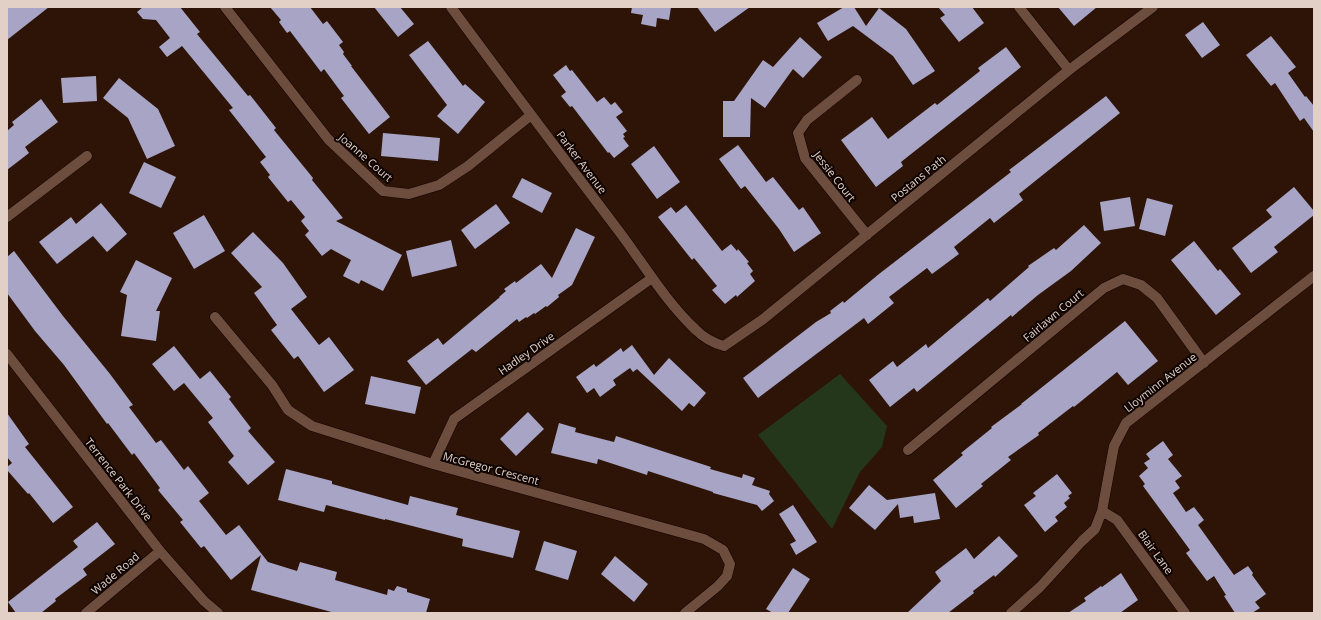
<svg xmlns="http://www.w3.org/2000/svg" width="1321" height="620" viewBox="0 0 1321 620" font-family="'Open Sans',sans-serif">
<style>
.green{fill:#24371b}
.building{fill:#a7a4c6}
.lines{fill:none;stroke-linecap:round;stroke-linejoin:round}
.minor-casing{stroke:#140100;stroke-width:11}
.minor{stroke:#6c4d3e;stroke-width:10}
.labels{text-anchor:middle;dominant-baseline:central;stroke-width:4;stroke-linejoin:round;paint-order:stroke}
.street-label{font-size:11px;fill:#e2d0c7;stroke:#0e0401}
</style>
<rect width="100%" height="100%" fill="#2d1406"/>
<path class="green" d="M840,374L887,426L882,447L860,472L832,529L758,435Z"/>
<path class="building" d="M7,7H49L7,40Z
M143,7H180L200,32L197,34L248,96L250,95L276,128L274,130L313,178L312,180L343,218L336,221L402,255L383,291L361,280L359,284L343,276L351,260L331,249L322,256L305,235L309,231L301,221L305,217L291,200L288,202L268,177L270,175L260,162L266,157L229,110L233,108L182,46L167,57L159,47L170,38L156,20L143,19L137,12Z
M270,7H310L323,24L327,21L343,42L339,45L344,52L343,54L352,66H351L390,117L369,134L341,98L344,96L324,69L321,72L290,31L287,33L279,22L281,20Z
M374,7H400L414,24L398,37Z
M632,7H671L669,20L657,18L656,27L641,24L643,15L631,13Z
M697,7H750L715,32Z
M844,7H854L866,26L879,8L906,29L935,71L913,85L893,56L853,26L828,41L817,23Z
M938,7H972L984,23L959,42L940,18L945,15Z
M1058,7H1097L1074,26Z
M1203,22L1220,45L1202,58L1185,35Z
M1271,36L1296,67L1288,73L1305,97L1306,96L1314,106V132L1304,118L1300,121L1275,83L1271,86L1246,55Z
M800,37L822,57L803,78L793,69L765,108L751,98L750,137H723V101H734L763,60L773,67Z
M428,41L463,86L465,84L485,102L458,134L437,116L447,105L409,55Z
M1006,47L1021,67L901,162L903,166L876,187L841,140L872,117L888,139L935,103L937,105L980,71L978,68Z
M566,65L570,71L572,70L597,102L604,97L611,105L615,102L623,112L616,117L627,131L623,134L625,137L623,138L629,146L614,158L609,152L608,153L572,106L570,107L561,96L566,92L553,75Z
M96,76L97,101L63,103L61,78Z
M119,78L158,109L175,146L147,159L128,118L103,98Z
M1106,96L1120,113L1019,194L1023,200L994,223L990,218L954,247L959,254L932,274L927,268L889,297L894,303L868,324L864,318L758,398L743,378L816,322L831,313L830,311L843,301L844,303L879,274L1011,172L1009,170Z
M41,99L58,122L25,147L29,153L7,170V131L14,125L12,122Z
M383,133L440,138L438,161L381,156Z
M738,145L766,182L773,177L799,210L803,207L821,233L794,252L779,229L745,186L741,189L719,159Z
M654,146L680,182L657,199L631,164Z
M144,162L176,177L161,208L129,193Z
M522,178L552,193L542,213L512,197Z
M1294,187L1314,211V215L1274,247L1278,252L1251,273L1232,248L1272,217L1266,210Z
M1130,197L1135,226L1104,231L1100,202Z
M1147,198L1173,205L1165,236L1139,229Z
M101,203L127,234L107,252L93,236L57,264L39,242L71,217L76,224Z
M496,204L510,223L475,249L461,230Z
M686,205L722,251L731,244L737,251L738,249L749,262L747,263L753,271L750,274L755,281L737,297L736,295L725,304L712,290L717,286L694,258L692,260L658,217L671,207L676,213Z
M204,215L225,251L194,269L173,233Z
M1084,225L1101,243L1071,271L1038,295L1012,317L1011,315L917,392L914,388L890,407L869,380L893,361L897,367L926,344L928,348L988,298L990,301L1029,267L1028,266L1054,248L1056,250Z
M576,228L595,237L572,285L558,295L559,297L547,307L546,306L535,314L534,313L527,318L526,317L519,322L517,319L476,352L472,349L426,385L407,361L438,338L443,345L500,297H499L506,291L504,289L515,281L516,283L541,264L552,278Z
M253,232L283,263L307,297L291,309L319,345L329,337L354,370L324,392L298,356L294,359L271,330L277,325L254,293L262,287L231,253Z
M451,240L457,266L412,277L406,251Z
M1194,241L1218,271L1220,269L1241,294L1216,315L1171,260Z
M14,251L63,316L110,374L133,405L129,407L156,443L161,440L184,470L188,466L209,493L199,501L226,535L239,525L268,562L297,571L300,562L337,572L335,580L387,595L388,589L394,591L397,586L407,589V592L430,599L426,613H335L251,590L261,555L231,580L204,546L201,548L180,522L183,520L158,490L160,488L134,453L132,455L108,423L107,424L64,365L35,331L7,293V257Z
M136,260L172,278L156,311H160L156,341L121,336L127,295L120,292Z
M1125,321L1158,361L1128,385L1117,372L1074,407L1073,406L1038,433L1039,435L1008,457L1011,460L981,484L983,486L956,508L933,480L963,455L961,453L992,428L991,427L1022,404H1021Z
M632,345L654,375L669,358L706,393L694,407L689,403L682,411L637,369L633,372L630,368L613,380L616,385L600,397L594,388L587,393L576,377L594,364L596,367L621,348L623,352Z
M174,346L200,379L210,371L231,397L229,399L251,428L248,431L275,462L248,485L228,462L234,456L208,422L213,418L184,383L174,391L152,364Z
M371,376L421,387L415,414L365,404Z
M528,412L544,429L516,456L500,439Z
M7,413L29,444L25,447L73,507L53,523L29,493L28,494L7,470V467L12,463L7,457Z
M559,423L576,428L575,432L614,442L616,436L711,467L710,469L742,478L743,474L755,478L752,485L770,491L769,494L774,501L762,511L757,505L713,493V492L648,471L647,475L598,459L597,464L551,453Z
M1163,441L1173,455L1168,459L1182,476L1175,481L1180,488L1173,493L1186,512L1194,507L1204,520L1198,525L1234,575L1248,566L1253,573L1252,575L1266,594L1255,602L1260,608L1252,613H1235L1224,596L1226,595L1214,576L1207,581L1186,553L1190,550L1143,486L1145,484L1139,476L1148,468L1144,463L1150,459L1146,454Z
M286,469L332,481V484L408,505L410,496L458,508L456,515L520,531L513,558L462,546L463,539L385,519V520L326,505L324,512L278,500Z
M1057,474L1072,493L1068,496L1070,498L1064,503L1067,507L1055,517L1058,521L1045,532L1024,505L1036,496L1033,493Z
M869,485L887,500L935,493L940,519L914,523L913,516L900,518L898,504L875,530L849,508Z
M793,505L817,542L796,555L790,544L796,541L779,514Z
M97,522L115,544L83,569L87,575L55,599L56,601L41,613H16L8,602L78,547L73,541Z
M999,536L1018,556L995,577L994,575L973,591L974,593L948,613H907L941,581L935,572L966,548L974,559Z
M544,541L577,551L568,580L535,570Z
M615,556L648,584L634,602L601,574Z
M793,568L810,579L788,613H773L766,609Z
M1121,573L1138,600L1120,613H1068L1086,601L1084,598L1101,586L1102,587Z"/>
<g class="lines">
<defs>
<path id="minor" d="M225,7L328,139L383,191L409,194L439,185L468,166L531,115
M451,7C506,82 562,156 618,230C643,263 665,301 696,330C704,338 713,343 724,346L762,320L1069,70L1153,7
M1019,7L1069,70
M857,80L807,120L798,133L805,158L867,235
M7,217L87,156
M215,317L272,385L288,410L312,426L433,464L704,539L723,550L730,564L727,576L718,586L685,613
M7,354L160,551L204,601L218,613
M908,450L1104,288L1123,279L1141,285L1157,298L1204,363
M433,464L454,419L652,278
M1102,511L1117,520L1185,613
M86,613L160,551
M1011,613L1040,587L1082,541L1095,529L1102,511L1114,446L1126,423L1314,276"/>
</defs>
<use href="#minor" class="minor-casing"/>
<use href="#minor" class="minor"/>
</g>
<g class="labels">
<g class="street-label">
<text transform="translate(366 157) rotate(41)">Joanne Court</text>
<text transform="translate(582 162) rotate(53)">Parker Avenue</text>
<text transform="translate(835 176) rotate(52)">Jessie Court</text>
<text transform="translate(918 178) rotate(-39)">Postans Path</text>
<text transform="translate(1053 315) rotate(-40)">Fairlawn Court</text>
<text transform="translate(526 353) rotate(-35)">Hadley Drive</text>
<text transform="translate(1160 382) rotate(-38)">Lloyminn Avenue</text>
<text transform="translate(491 468) rotate(15)">McGregor Crescent</text>
<text transform="translate(119 479) rotate(52)">Terrence Park Drive</text>
<text transform="translate(1156 552) rotate(54)">Blair Lane</text>
<text transform="translate(115 573) rotate(-40)">Wade Road</text>
</g>
</g>
<rect width="1321" height="620" fill="none" stroke="#e2d0c7" stroke-width="16"/>
</svg>
